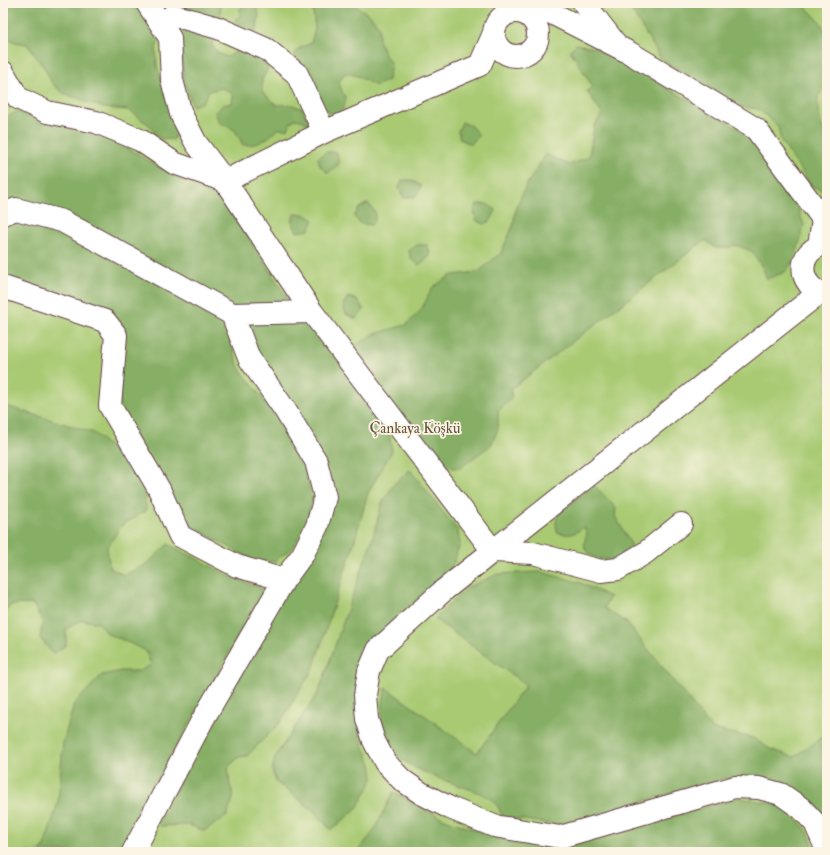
<svg xmlns="http://www.w3.org/2000/svg" width="830" height="855" viewBox="0 0 830 855" font-family="'IM FELL Double Pica',serif">
<style>
.green{fill:#a9ca73;stroke:#7a744f}
.forest{fill:#86ae65;stroke:#686648}
.lines{fill:none;stroke-linecap:round;stroke-linejoin:round}
.minor-casing{stroke:#643d44;stroke-width:24}
.minor{stroke:#fff;stroke-width:22}
.labels{text-anchor:middle;dominant-baseline:central;stroke-width:3.5;stroke-linejoin:round;paint-order:stroke}
.park-label{font-size:15px;fill:#665241;stroke:#fcf5e5}
</style>
<rect width="100%" height="100%" fill="#fcf5e5"/>
<filter id="ink" filterUnits="userSpaceOnUse"><feTurbulence type="fractalNoise" baseFrequency=".025" numOctaves="2"/><feDisplacementMap in="SourceGraphic" scale="8" xChannelSelector="R" yChannelSelector="G"/><feConvolveMatrix kernelMatrix="1 2 1 2 8 2 1 2 1" color-interpolation-filters="sRGB"/></filter>
<filter id="wash" filterUnits="userSpaceOnUse"><feTurbulence type="fractalNoise" baseFrequency=".012" numOctaves="4" result="noise"/><feDisplacementMap in="SourceGraphic" scale="16" xChannelSelector="R" yChannelSelector="G"/><feGaussianBlur stdDeviation="0.9" result="paint"/><feColorMatrix in="noise" values="0 0 0 0 0 0 0 0 0 0 0 0 0 0 0 0 0 1.4 0 .05"/><feComposite in="paint" operator="in"/></filter>
<g filter="url(#wash)">
<rect width="100%" height="100%" fill="#f7e8d0"/>
<path class="green" d="M3,3H827V852H3Z"/>
<path class="forest" d="M3,3H139L160,37L156,49L157,66L177,133L173,140L159,138L148,124L128,110L104,108L63,93L52,83L45,69L27,44L15,42L6,37C3,26 3,14 3,3Z
M187,3H220L221,22L184,7Z
M245,3H254L259,14L257,30L248,35L237,26L235,19L240,17V9Z
M320,3H352L371,16L379,26V40L385,55L391,64L388,80L376,86L358,76L345,73L339,82L342,92L346,98C345,106 343,112 334,116L327,111L312,82L292,58L298,49L311,43L315,29L313,11Z
M627,3H802L821,23L827,35V83L818,96V112L827,144V178L823,191L812,186L781,141L778,126L758,109L740,107L662,60Z
M181,26L212,35V44L217,53L228,57L243,46L270,64L262,80V92L277,105H292L303,109L310,125L301,120L295,119L291,122L288,129H278C265,140 261,145 243,145L235,130L219,122L215,112L223,105L232,103L233,94L222,88L209,91L203,102L193,106L184,82L180,37Z
M576,44L599,49L752,136L795,201L804,225L795,259L785,272L767,279L762,267L752,251L735,245L726,248H716L705,240L511,389L512,398L498,411V429L491,445L460,468L439,467L350,349L374,334L406,325L421,310L433,287L452,275L478,272L501,253L513,226L516,207L527,184L546,154L569,165L589,157L594,126L602,114L587,91L593,87L570,50Z
M25,108L95,129L176,177L219,192L291,304L235,309L3,206V117H6Z
M462,122L471,126L479,135L471,144L460,139L458,131Z
M326,152H337L339,164L328,173L320,166L318,158Z
M402,180H412L421,186L416,196L404,198L399,188Z
M368,203L375,212V220L371,225L361,224L354,217L359,208Z
M477,204H487L496,210L491,220L485,224L477,221L474,212Z
M294,214H304L314,220L309,230L297,232L292,222Z
M18,216L59,228L223,319L239,368L277,417L304,466L312,501L305,527L292,548L275,561L257,562L178,519L119,403L123,326L110,311L3,277V222Z
M417,245H428L430,256L419,265L411,259L409,251Z
M348,297L357,300L364,310L356,319L346,314L343,305Z
M310,321L389,432L392,451L368,493L354,543L313,669L279,724L247,756L239,757L228,767L230,786L234,795L227,816L204,831L189,825L160,826L159,821L332,492L257,353L247,322Z
M3,405L94,433L137,472L145,491L146,511L122,525L107,548L110,568L124,575L148,563L168,544L230,576L264,590L118,852H40L44,847L58,803L63,743L74,704L102,675L121,671H139L151,665L146,651L123,640L108,634L99,623L82,620L66,629V645L53,654L40,638L43,622L33,604L11,605L3,614Z
M410,470L458,531L460,544L454,562L444,577L369,644L360,670L357,717L362,743L371,764L373,779L357,808L331,830L313,810L276,782L272,770L275,757L319,691L372,540L382,503L395,483Z
M594,485L616,508L615,516L632,546C627,550 622,555 617,558C608,562 588,559 585,548C583,543 586,538 587,533L584,527C572,535 571,536 557,532L556,522L558,514Z
M541,572L581,583L610,597L604,608L627,623L712,729L753,738L770,749L794,757L827,734V829L783,785L758,777L725,778L560,825L503,817C500,812 498,805 494,801C483,793 462,786 449,782C425,774 393,761 383,736C379,725 383,700 386,688L477,753L526,685L435,619L466,588L498,574Z
M393,792L442,818L492,836L562,847L739,798L777,804L792,814L808,832L816,852H357L374,831Z"/>
</g>
<g filter="url(#ink)">
<g class="lines">
<defs>
<path id="minor" d="M532,3L630,53L756,129L823,219L819,246
M584,3L615,43
M494 34a22 22 0 1 1 44 0a22 22 0 1 1-44 0Z
M173,15L218,28L266,49L297,74L324,132
M494,33L480,65L324,132L225,181L312,312L493,551L819,293
M3,72L18,98L47,112L96,122L140,140L174,163L225,181L196,143L181,114L172,80L170,38L147,3
M3,214L16,209L62,221L232,314L312,312
M827,244C795,249 796,288 827,295
M3,287L105,321L116,335L110,406L159,489L180,536L237,566L284,580L303,554L317,526L325,497L316,461L285,410L249,358L232,314
M681,524L645,553L618,569L601,571L533,553L493,551L444,590L378,650L369,671L365,695L367,719L374,741L385,762L402,780L421,793L450,808L494,826L560,837L735,787L759,788L781,794L801,808L815,823L827,850
M133,852L202,721L284,580"/>
</defs>
<use href="#minor" class="minor-casing"/>
<use href="#minor" class="minor"/>
</g>
</g>
<g class="labels">
<g class="park-label">
<text x="415" y="428">Çankaya Köşkü</text>
</g>
</g>
<rect width="830" height="855" fill="none" stroke="#fcf5e5" stroke-width="16"/>
</svg>
